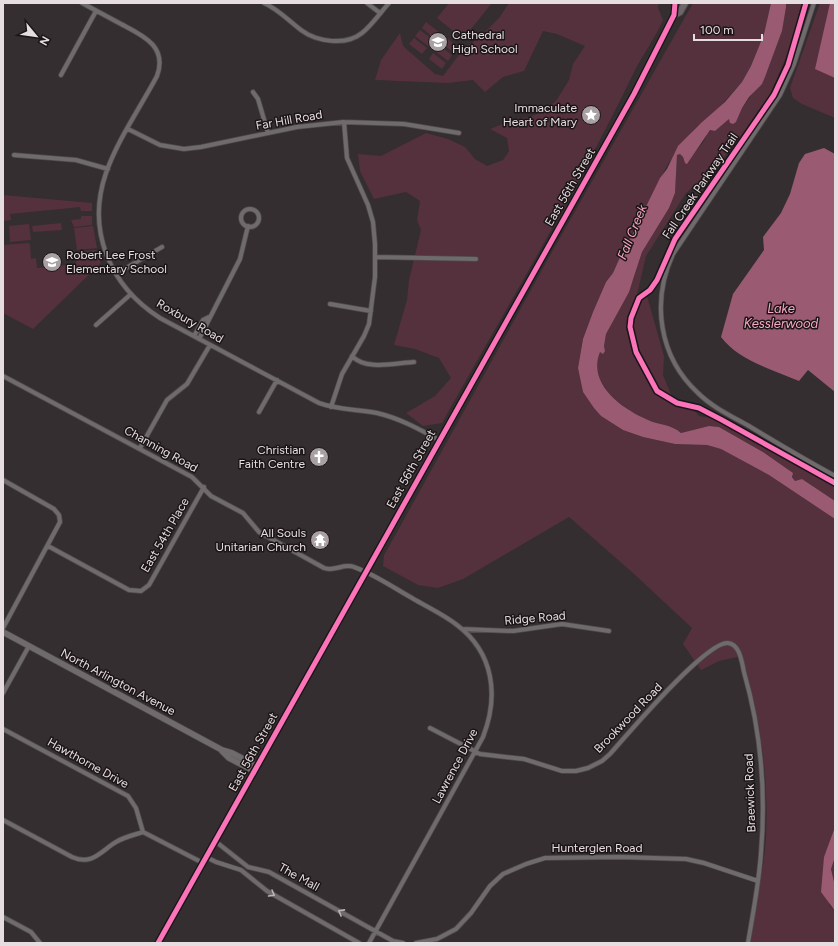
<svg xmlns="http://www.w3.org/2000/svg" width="838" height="946" viewBox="0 0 838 946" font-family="Figtree,sans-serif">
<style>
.green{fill:#55303d}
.water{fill:#9a5a72}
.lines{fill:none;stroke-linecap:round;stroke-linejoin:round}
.street-casing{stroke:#504a4d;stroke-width:5.5}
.secondary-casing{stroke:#504a4d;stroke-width:7}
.primary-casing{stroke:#504a4d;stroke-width:8}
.street{stroke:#6f6a6c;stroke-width:4}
.secondary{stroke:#6f6a6c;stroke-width:5.5}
.primary{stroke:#6f6467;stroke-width:6}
.cycleway-casing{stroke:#1b1517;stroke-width:8}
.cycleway{stroke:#fb73b8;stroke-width:5}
.oneway{stroke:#bcb5b7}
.labels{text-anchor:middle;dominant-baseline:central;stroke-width:3;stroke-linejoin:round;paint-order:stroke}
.poi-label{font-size:12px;fill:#e6dde0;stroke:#1b1517;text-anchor:end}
.street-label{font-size:12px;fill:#e6dde0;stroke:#1b1517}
.water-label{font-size:13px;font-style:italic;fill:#faa9c5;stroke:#1b1517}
</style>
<rect width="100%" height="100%" fill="#342e30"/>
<path class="green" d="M449,3H492L463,39L437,18Z
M509,3H659L658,8L663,20C655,38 644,53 635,70C577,191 507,306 442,423L423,426L406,413L435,396L451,378L439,358L415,349L394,345L407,300L409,280L421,230L417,220L420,201L406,192L374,199L360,171L358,154L381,156L426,133L448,139L465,147L475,159L487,166L503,160L509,151L507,138L490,129L513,120L529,117L542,112L556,101L569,80L573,64L585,46L557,34L543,31L524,71L503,77L485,92L473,80L448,83L375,80L381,60L400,33L403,46L435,74L443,76L465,47L478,39L499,18Z
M693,3H771L764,34L751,66L742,82L715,112L695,128L668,164L625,246L613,273L606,282L593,312L583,339L578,368L583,392L601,416L623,430L643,437L675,444L707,445L721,449L769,475L835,519V827L830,841L829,905L835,911V943H751C754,908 764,872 766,837C769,776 760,714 742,656L719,661L701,670L683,644L692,628L633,573L569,517L463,579L438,588L418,585L383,566L384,555L402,523L552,252Z
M786,3H804L794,38L768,100L755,119L717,166L686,193L646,256L637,295L647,296L664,356L663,375L672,397L693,409L699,416L716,419L719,414L835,482V501L802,479L795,481L790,471L763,452L719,427L709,426L681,433C671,424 659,425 647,420C622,409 587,383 600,352L605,351L604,346L606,334L633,281L642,252L669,208L675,193L677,155L680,154L683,157L684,161L689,162C693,151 706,143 707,133L711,130L715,131L729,118L736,122L742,108L765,77L782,31Z
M820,3H835V118L802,104L793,98L790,88Z
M426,22L439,32L434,38L422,28Z
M420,30L433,40L428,46L415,36Z
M446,37L458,47L454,53L441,43Z
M414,38L427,48L422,54L409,44Z
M439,45L452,55L448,61L435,51Z
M433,53L446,63L442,69L429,59Z
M3,195L92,203V211H81L80,207L10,214L11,220L3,221Z
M81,216H92V225L74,227L71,220L81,219Z
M61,223L62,230L33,232L32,226Z
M29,224L31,240L10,242L9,226Z
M93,226L97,248L77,250L74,228Z
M28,243L30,244L31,259L36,258L37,268L76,264V252L96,250L101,263L33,329L3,313V245Z
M835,857V886L831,869Z"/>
<path class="water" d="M771,3H786V7L782,31L765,77L762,84L749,97L742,108L736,122L733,124L730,123L729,119L715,131L710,130L687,164L685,163L683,157L680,154L677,155L675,193L669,208L642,252L629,292L606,334L604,346L605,351L603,354L600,352C587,384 622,409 648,420C659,425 671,424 681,433L709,426L719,427L763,452L793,473L792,477L795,481L802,479L835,501V519L769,475L721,449L707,445L675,444L643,437L623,430L601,416L594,408L583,392L578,368L583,339L593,312L606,282L613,273L625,246L632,235L660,178L667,169L678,146L701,123L725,102L742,82L751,66L764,34Z
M830,3H835V78L815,69Z
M824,148L835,154V392L808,370L799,381C773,370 738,360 721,337L733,294L764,250L763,237L781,213L790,194L799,163L805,154Z
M835,827V857L831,869L835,886V911L821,892L824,857Z"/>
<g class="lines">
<defs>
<path id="street" d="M82,3C95,10 108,17 121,24C142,35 168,46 157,76C140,108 118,139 106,173C86,231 110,286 160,318L319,403C338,410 357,409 377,413C399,418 419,429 439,440
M264,3C278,9 289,21 301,30C317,42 346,46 362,33C372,25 380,13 389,3
M367,3L380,13
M814,3L794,64L780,95L673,254C651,302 659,357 698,393C712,407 731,416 749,426C777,443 806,460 835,476
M61,75L96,11
M253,92L258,99L268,133
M128,129L160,145L184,149L201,147L297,127L344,122L404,124L459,133
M14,155L76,160L108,169
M241 218a9 9 0 1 1 18 0a9 9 0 1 1-18 0Z
M375,257L476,259
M116,274L162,247
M330,304L371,311
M96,325L131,294
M194,336L203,320L209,317
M199,339L240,259L248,226
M352,356C366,371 395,363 414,362
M3,376L192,477L211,496L243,513L259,532L324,568C334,572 344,563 354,567C374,574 394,588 412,598C427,607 443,614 457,625C494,653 499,696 483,737L369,943
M331,407L342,374L364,336L369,324L375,277V244L373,222L368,205L347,158L344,122
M259,412L277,380
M140,448L167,400L187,384L210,345
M3,480L54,509L59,515L60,522L3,628
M48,546L129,590L141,591L149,585L204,487
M462,629L513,631L562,624L609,631
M3,693L29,646
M430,728L480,754L524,759L562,771H576L588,768L602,761L610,754C627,735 706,641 728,643C740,644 742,663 744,672C761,731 766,793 761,853C759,883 753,913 748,943
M3,729L128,796L136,808L143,832
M3,820L72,857C92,866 101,851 116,842C124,837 134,835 143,832
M143,832L203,863
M215,841L248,867L269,872L393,941L403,943
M206,857L216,862L241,870L267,891L359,943
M3,917L31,932L40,943
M416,943L437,939L456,929L471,913L490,886L503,874L526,864L545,858L620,857L686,859L704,863L758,881"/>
<path id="secondary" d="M3,632L222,750L232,753L257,766
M222,751L229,758L254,771"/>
<path id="primary" d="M674,15L680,12L685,3
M158,943L634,94L674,15L675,3"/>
</defs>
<use href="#street" class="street-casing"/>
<use href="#secondary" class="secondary-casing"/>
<use href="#primary" class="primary-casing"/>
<use href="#street" class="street"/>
<use href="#secondary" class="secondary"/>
<use href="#primary" class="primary"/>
<defs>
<path id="cycleway" d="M806,3L788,65L774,95L675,239L657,280L650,290L639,298L631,318L630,327L636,352L657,391L677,403L699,408L722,420L835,483
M158,943L634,94L674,15L675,3"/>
</defs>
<use href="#cycleway" class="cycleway-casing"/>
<use href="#cycleway" class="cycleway"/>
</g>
<defs><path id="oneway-chevron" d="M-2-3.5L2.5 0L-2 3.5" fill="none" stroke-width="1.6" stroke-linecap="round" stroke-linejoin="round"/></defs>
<g class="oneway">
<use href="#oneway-chevron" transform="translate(272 894) rotate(30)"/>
<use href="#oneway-chevron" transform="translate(341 912) rotate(-151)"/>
</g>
<defs>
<symbol id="school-disc" viewBox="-11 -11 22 22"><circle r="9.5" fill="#a8a0a2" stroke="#1b1517"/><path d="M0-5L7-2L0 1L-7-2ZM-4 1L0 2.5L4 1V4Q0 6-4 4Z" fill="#fff"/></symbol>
<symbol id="sight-disc" viewBox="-11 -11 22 22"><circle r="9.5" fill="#a8a0a2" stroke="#1b1517"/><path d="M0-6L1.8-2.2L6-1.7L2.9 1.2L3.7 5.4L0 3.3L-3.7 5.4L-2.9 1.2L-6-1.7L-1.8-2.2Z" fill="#fff"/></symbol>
<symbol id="church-disc" viewBox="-11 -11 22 22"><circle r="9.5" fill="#a8a0a2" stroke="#1b1517"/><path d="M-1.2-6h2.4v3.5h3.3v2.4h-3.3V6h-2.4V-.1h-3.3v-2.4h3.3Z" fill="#fff"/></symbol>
<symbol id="temple-disc" viewBox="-11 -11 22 22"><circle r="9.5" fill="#a8a0a2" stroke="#1b1517"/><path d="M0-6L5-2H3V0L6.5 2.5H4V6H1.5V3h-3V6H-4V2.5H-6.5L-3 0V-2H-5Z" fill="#fff"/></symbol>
</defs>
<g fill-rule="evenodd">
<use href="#school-disc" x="427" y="31" width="22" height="22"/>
<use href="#sight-disc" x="580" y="104" width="22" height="22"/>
<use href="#school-disc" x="41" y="251" width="22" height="22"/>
<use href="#church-disc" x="308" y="446" width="22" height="22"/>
<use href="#temple-disc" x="309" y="529" width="22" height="22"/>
</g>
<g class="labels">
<g class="poi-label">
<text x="452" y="35" text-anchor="start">Cathedral<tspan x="452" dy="14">High School</tspan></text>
<text x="577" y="108">Immaculate<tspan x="577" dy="14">Heart of Mary</tspan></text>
<text x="66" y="255" text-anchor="start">Robert Lee Frost<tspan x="66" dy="14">Elementary School</tspan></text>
<text x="305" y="450">Christian<tspan x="305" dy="14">Faith Centre</tspan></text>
<text x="306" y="533">All Souls<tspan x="306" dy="14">Unitarian Church</tspan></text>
</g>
<g class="street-label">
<text transform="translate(289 120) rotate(-10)">Far Hill Road</text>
<text transform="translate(700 186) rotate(-56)">Fall Creek Parkway Trail</text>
<text transform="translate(570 187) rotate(-60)">East 56th Street</text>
<text transform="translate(190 321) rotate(30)">Roxbury Road</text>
<text transform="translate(161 449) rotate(29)">Channing Road</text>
<text transform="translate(411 469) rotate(-61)">East 56th Street</text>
<text transform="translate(165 535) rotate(-60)">East 54th Place</text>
<text transform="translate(535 618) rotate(-5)">Ridge Road</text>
<text transform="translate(118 682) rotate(28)">North Arlington Avenue</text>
<text transform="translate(628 718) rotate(-46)">Brookwood Road</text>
<text transform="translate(253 752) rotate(-61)">East 56th Street</text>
<text transform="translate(88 763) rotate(29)">Hawthorne Drive</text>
<text transform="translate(455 766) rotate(-62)">Lawrence Drive</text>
<text transform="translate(750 793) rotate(-92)">Braewick Road</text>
<text x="597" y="848">Hunterglen Road</text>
<text transform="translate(299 877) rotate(29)">The Mall</text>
</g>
<g class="water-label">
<text transform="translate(632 232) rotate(-68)">Fall Creek</text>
<text x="781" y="308">Lake<tspan x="781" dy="15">Kesslerwood</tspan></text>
</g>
</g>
<rect width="838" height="946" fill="none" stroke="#e6dde0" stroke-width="8"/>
<g transform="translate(36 36) rotate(119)" stroke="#1b1517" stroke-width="3" paint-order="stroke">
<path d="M0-3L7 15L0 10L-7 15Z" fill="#e6dde0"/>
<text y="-6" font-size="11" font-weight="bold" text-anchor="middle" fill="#e6dde0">N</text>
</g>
<path d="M694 34v6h68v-6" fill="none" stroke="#e6dde0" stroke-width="2"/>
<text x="700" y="34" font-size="12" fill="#e6dde0" stroke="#1b1517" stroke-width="3" paint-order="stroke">100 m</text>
</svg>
